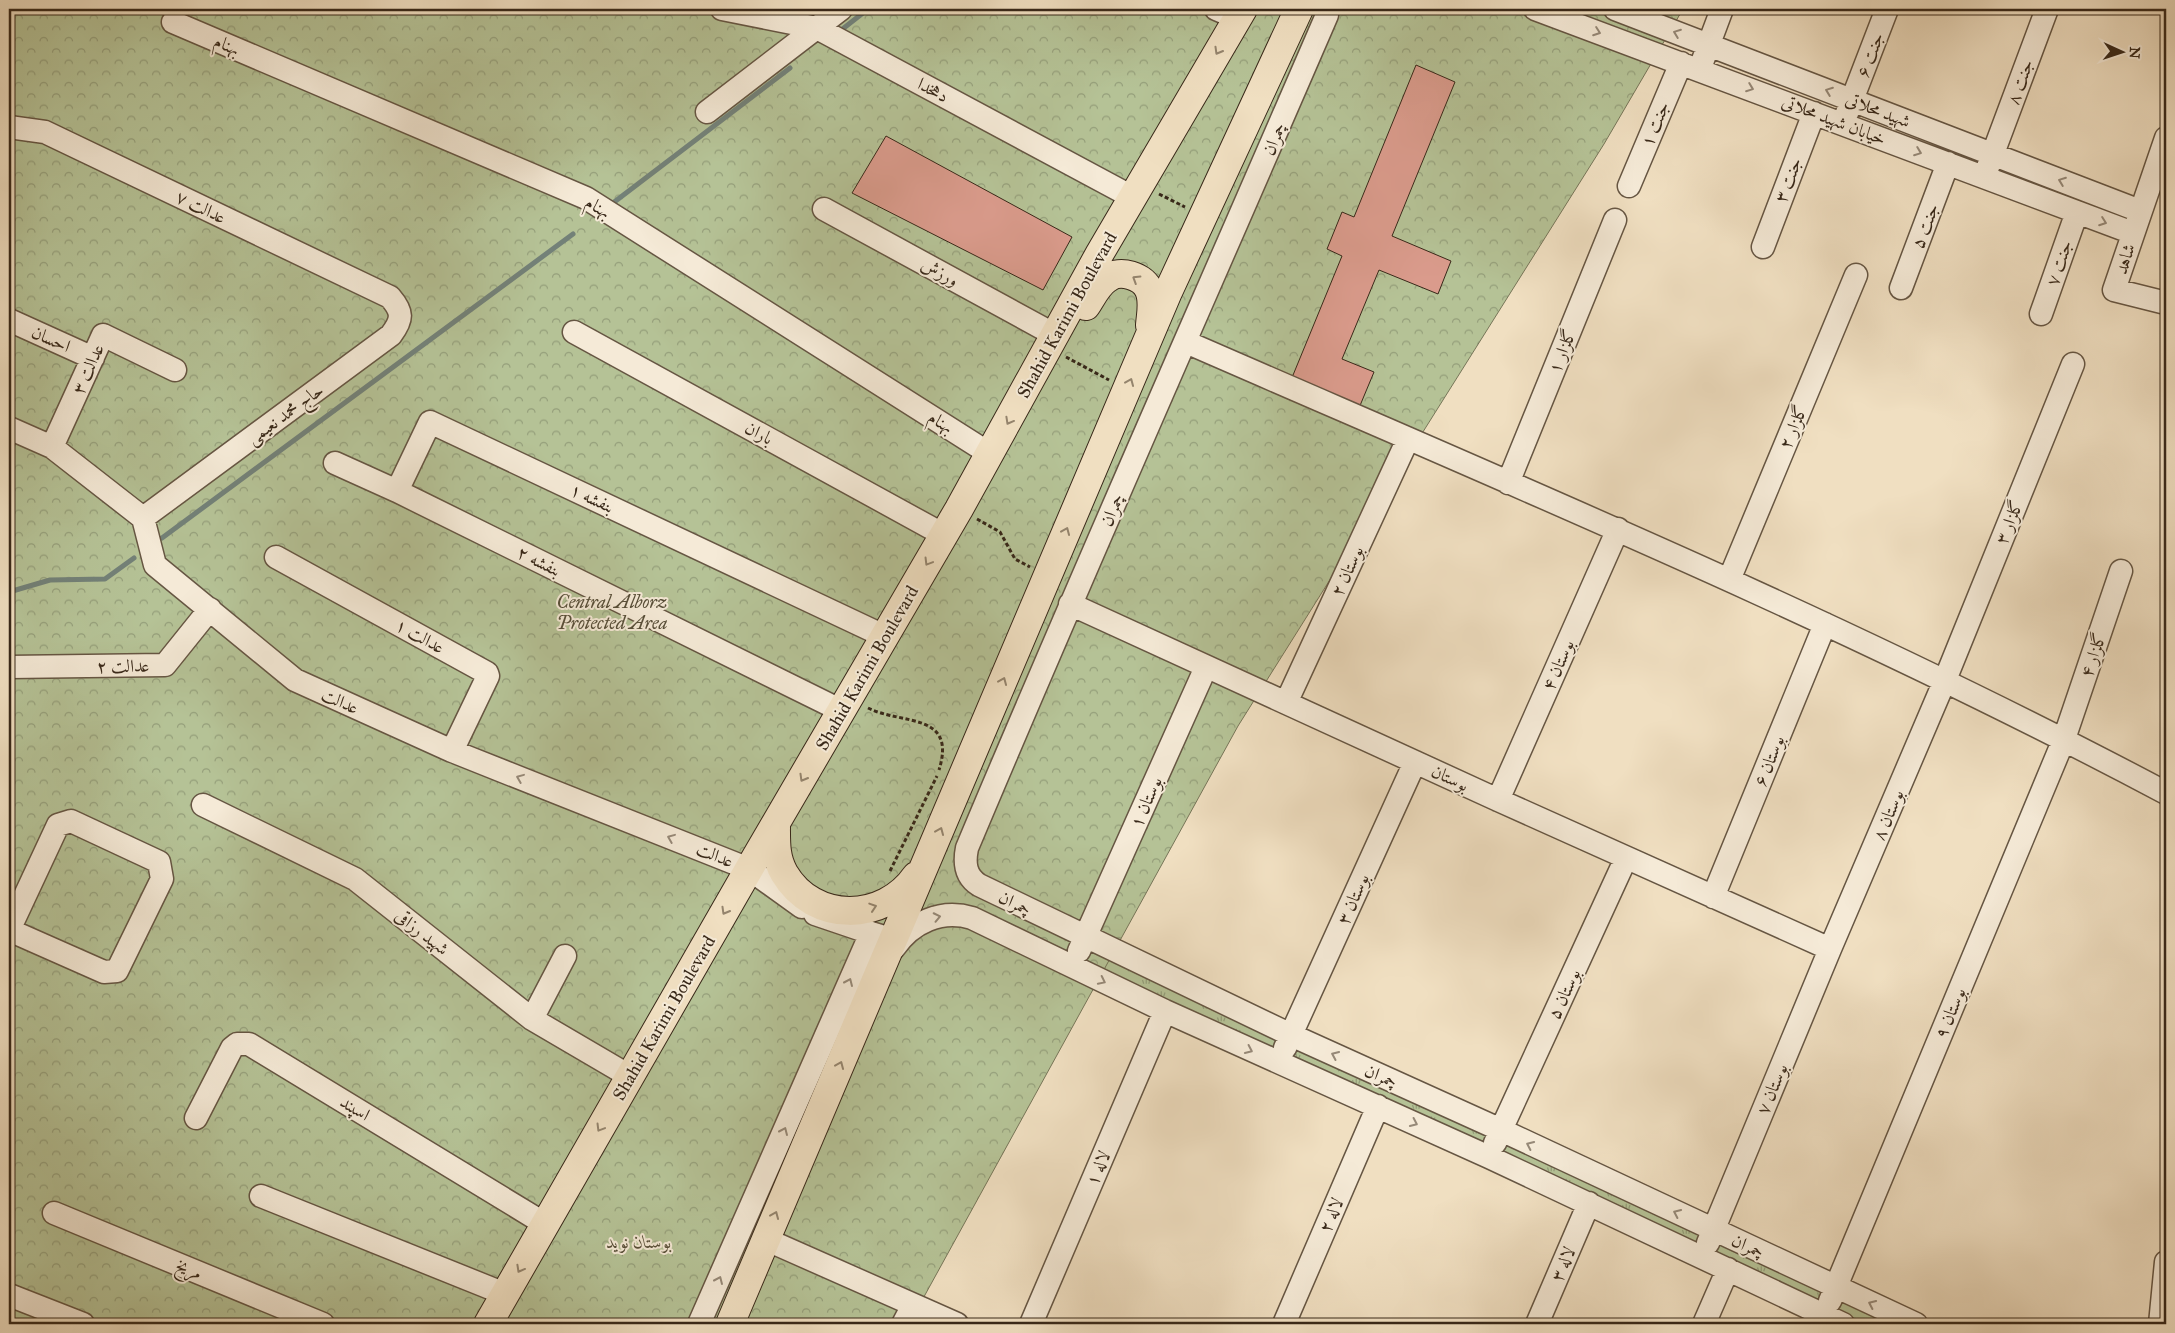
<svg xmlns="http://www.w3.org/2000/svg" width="2175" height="1333" viewBox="0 0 2175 1333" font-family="'IM FELL Great Primer',Amiri,serif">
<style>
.grass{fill:url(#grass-tufts);stroke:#767558}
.park{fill:url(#park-crowns);stroke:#767558}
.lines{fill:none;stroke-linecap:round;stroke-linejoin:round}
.stream{stroke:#738178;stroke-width:5}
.building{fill:#da9b8c;stroke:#382819}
.minor-casing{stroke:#665643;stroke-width:25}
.major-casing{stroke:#382819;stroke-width:30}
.path{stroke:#382819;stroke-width:3;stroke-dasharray:4 2.5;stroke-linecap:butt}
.minor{stroke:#f5ead7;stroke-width:22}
.major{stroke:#f0dfc1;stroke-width:28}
.oneway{stroke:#968978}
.oneway2{stroke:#94846d}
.labels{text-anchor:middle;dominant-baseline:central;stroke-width:4;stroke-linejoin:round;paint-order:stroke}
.street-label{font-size:18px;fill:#382819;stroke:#f5ead7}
.park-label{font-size:18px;font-style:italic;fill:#574e38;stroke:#f5ead7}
</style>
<defs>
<pattern id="grass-tufts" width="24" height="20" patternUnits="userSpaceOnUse" patternTransform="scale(1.25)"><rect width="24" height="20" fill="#b5c296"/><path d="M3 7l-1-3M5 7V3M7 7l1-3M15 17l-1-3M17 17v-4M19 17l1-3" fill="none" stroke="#949e7a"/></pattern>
<pattern id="park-crowns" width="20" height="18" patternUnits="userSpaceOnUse" patternTransform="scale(1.25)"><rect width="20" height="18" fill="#b5c296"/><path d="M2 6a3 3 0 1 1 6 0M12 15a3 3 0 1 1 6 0" fill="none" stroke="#949e7a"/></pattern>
</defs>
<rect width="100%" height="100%" fill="#f0dfc1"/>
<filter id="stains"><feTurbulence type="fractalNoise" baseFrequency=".004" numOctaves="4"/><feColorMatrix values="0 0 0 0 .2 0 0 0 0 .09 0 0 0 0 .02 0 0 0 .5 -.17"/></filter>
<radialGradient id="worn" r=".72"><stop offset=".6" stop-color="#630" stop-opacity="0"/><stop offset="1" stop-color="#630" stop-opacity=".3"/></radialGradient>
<path class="grass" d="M1085,941L1289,1036L1277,1062L1074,966Z
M1292,1038L1498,1131L1488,1155L1280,1063Z
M1502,1132L1713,1230L1702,1255L1490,1157Z
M1715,1232L1834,1288L1824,1312L1705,1257Z
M1837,1290L1911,1324H1849L1827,1314Z"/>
<path class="park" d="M9,9H1683L1604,144L1238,726L909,1324H9Z"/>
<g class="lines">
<path class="stream" d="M840,31L868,9
M609,206L790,68
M162,538L573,234
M9,592L50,580L105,579L134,558"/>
</g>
<path class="building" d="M1416,65L1455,82L1392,236L1451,261L1438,294L1379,270L1342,359L1374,372L1359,408L1291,380L1342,256L1327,249L1342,212L1354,217Z
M886,136L1072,237L1043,290L852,193Z"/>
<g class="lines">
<defs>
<path id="minor" d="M722,9L817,28L1134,198
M1216,9L1237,18
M1326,9L1327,15C1207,293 1084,569 967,848C964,863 965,876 979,885L1291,1035L1501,1130L1916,1324
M1535,9L2133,233
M1615,9L2140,211
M173,22L586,198L990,454
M1703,60L1722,9
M707,112L841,9
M1847,113L1887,9
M9,127L45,132L390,297C403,312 403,319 391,335L143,518
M2166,138L2114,290L2166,303
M1988,167L2047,9
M1629,186L1681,63
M824,209L1055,335
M1763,247L1814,113
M1901,288L1948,163
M2041,314L2077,212
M9,320L93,358
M574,332L944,535
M1186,342C1516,486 1848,624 2166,793
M9,428L52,447L143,518L155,565L295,680L452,751L749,869L802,907
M52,447L103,335L175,370
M335,463L397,491L430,422L884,636
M1508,483L1615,220
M397,491L842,711
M276,557L487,673L488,676L452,751
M1729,580L1856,275
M1070,604L1498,800L1830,949
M9,667L165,665L210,609
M1286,703L1408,439
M1498,800L1618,529
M203,805L355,879L532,1019L631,1077
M71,821L159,862L162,879L117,971L104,972L9,930L58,825Z
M1713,897L1825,624
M815,914L871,933
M894,948C912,922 941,909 972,918L1165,1011L1489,1157L1843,1324
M1079,951L1206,667
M532,1019L565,956
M1285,1048L1415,762
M196,1118L232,1048L237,1044H249L545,1224
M1495,1143L1626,858
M261,1196L505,1294
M54,1213L323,1324
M765,1239L957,1324
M1708,1243L1830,949L1945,680L2073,364
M9,1295L83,1324
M1830,1301L2064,739L2121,571
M699,1324L871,933L894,940
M903,1324L913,1305
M1031,1324L1165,1011
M1284,1324L1378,1106
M1537,1324L1589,1203
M1704,1324L1728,1269
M2160,1324L2166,1262"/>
<path id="major" d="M1086,306C1092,297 1098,284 1108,278C1120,269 1143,276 1149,290C1154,301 1151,313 1150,325
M776,824C776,841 775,857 784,873C814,924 884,922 916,876
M488,1324L749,869L959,509L1100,253L1243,9
M730,1324L1168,292L1299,9"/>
</defs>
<use href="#minor" class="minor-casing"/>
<use href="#major" class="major-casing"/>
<path class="path" d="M1159,194L1185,207
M1066,357L1109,380
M977,519L1000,532L1015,559L1030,567
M868,708C902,725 957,712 939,770
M890,871L937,776"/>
<use href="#minor" class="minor"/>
<use href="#major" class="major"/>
</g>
<defs><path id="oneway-chevron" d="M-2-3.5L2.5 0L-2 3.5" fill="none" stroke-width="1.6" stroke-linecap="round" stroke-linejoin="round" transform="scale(1.25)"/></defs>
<g class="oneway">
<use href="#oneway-chevron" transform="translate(1597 32) rotate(20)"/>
<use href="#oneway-chevron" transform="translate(1677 33) rotate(-159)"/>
<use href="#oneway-chevron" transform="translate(1750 88) rotate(21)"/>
<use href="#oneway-chevron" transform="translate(1829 91) rotate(-159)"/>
<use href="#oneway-chevron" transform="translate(1918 152) rotate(21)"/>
<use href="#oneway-chevron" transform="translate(2062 181) rotate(-159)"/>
<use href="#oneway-chevron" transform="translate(2103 222) rotate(20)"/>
<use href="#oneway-chevron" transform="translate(520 778) rotate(-158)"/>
<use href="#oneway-chevron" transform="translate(671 838) rotate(-158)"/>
<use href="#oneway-chevron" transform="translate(937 917) rotate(-12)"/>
<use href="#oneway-chevron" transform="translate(1102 981) rotate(26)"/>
<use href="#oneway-chevron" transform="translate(849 982) rotate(-66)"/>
<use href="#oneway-chevron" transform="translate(1249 1050) rotate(25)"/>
<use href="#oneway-chevron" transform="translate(1335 1055) rotate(-156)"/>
<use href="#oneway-chevron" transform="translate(1414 1123) rotate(25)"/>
<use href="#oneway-chevron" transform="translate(784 1131) rotate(-66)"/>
<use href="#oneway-chevron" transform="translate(1530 1145) rotate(-155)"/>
<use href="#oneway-chevron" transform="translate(1677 1213) rotate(-155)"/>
<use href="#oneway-chevron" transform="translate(719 1280) rotate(-66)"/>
<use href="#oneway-chevron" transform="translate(1872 1304) rotate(-155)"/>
</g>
<g class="oneway2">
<use href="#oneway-chevron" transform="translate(1218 51) rotate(120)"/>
<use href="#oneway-chevron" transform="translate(1136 279) rotate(-148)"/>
<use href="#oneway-chevron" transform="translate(1130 382) rotate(-67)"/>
<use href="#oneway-chevron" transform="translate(1009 421) rotate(119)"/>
<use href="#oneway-chevron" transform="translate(1066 531) rotate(-67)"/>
<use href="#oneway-chevron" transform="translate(928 562) rotate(121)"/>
<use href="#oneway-chevron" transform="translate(1003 681) rotate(-67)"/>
<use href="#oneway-chevron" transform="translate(803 778) rotate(120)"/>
<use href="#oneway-chevron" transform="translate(940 831) rotate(-67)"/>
<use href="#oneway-chevron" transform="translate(873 907) rotate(-18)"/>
<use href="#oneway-chevron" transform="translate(725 911) rotate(120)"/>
<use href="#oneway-chevron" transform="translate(840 1065) rotate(-67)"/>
<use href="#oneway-chevron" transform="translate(600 1128) rotate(121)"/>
<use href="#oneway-chevron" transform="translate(775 1215) rotate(-67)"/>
<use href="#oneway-chevron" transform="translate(520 1269) rotate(119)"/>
</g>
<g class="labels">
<g class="street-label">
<text transform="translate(227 45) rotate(23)">بهنام</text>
<text transform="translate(1870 55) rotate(-69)">جنت ۶</text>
<text transform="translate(2020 82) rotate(-70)">جنت ۸</text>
<text transform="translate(933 90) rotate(28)">دهخدا</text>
<text transform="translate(1878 110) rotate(21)">شهید محلاتی</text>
<text transform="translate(1834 120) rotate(21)">خیابان شهید محلاتی</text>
<text transform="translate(1655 124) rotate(-67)">جنت ۱</text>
<text transform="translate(1274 139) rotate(-67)">چمران</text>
<text transform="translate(1788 180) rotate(-69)">جنت ۳</text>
<text transform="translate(201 207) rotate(26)">۷ عدالت</text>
<text transform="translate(598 207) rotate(31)">بهنام</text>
<text transform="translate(1925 226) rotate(-69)">جنت ۵</text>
<text transform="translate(2125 259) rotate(-72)">شاهد</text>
<text transform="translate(2059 263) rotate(-71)">جنت ۷</text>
<text transform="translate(940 272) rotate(29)">ورزش</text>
<text transform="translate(1067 315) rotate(-61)">Shahid Karimi Boulevard</text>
<text transform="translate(51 339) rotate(24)">احسان</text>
<text transform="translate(1562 351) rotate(-68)">گلزار ۱</text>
<text transform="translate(88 369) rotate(-66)">عدالت ۳</text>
<text transform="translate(285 414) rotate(-36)">حاج محمد نعیمی</text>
<text transform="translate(941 422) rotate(32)">بهنام</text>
<text transform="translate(1793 427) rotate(-67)">گلزار ۲</text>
<text transform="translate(759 433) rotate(29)">باران</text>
<text transform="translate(592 498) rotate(25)">بنفشه ۱</text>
<text transform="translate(1112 510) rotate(-66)">چمران</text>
<text transform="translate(2009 522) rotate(-68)">گلزار ۳</text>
<text transform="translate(539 561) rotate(26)">بنفشه ۲</text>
<text transform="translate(1347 571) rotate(-65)">بوستان ۲</text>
<text transform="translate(420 636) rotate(29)">عدالت ۱</text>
<text transform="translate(2093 655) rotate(-71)">گلزار ۴</text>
<text transform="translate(1558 665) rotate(-66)">بوستان ۴</text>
<text transform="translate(123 666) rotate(-1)">عدالت ۲</text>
<text transform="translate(867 668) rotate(-60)">Shahid Karimi Boulevard</text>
<text transform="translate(340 701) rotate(24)">عدالت</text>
<text transform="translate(1769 761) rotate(-68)">بوستان ۶</text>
<text transform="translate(1450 778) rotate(25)">بوستان</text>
<text transform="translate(1146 802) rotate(-66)">بوستان ۱</text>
<text transform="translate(1888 815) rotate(-67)">بوستان ۸</text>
<text transform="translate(715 855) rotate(22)">عدالت</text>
<text transform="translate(1353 899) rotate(-66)">بوستان ۳</text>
<text transform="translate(1015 903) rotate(27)">چمران</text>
<text transform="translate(422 932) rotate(38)">شهید رزاقی</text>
<text transform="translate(1564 994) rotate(-65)">بوستان ۵</text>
<text transform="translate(1950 1013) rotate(-67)">بوستان ۹</text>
<text transform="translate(664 1018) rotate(-60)">Shahid Karimi Boulevard</text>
<text transform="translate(1381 1076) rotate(24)">چمران</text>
<text transform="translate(1772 1089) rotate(-67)">بوستان ۷</text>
<text transform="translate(355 1108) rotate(31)">اسپند</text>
<text transform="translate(1098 1168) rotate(-67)">لاله ۱</text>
<text transform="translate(1331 1215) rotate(-67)">لاله ۲</text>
<text transform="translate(1748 1246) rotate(25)">چمران</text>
<text transform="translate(1563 1264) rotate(-67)">لاله ۳</text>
<text transform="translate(189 1269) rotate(22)">مریخ</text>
</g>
<g class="park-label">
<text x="612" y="602">Central Alborz<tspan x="612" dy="21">Protected Area</tspan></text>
<text x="639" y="1242">بوستان نوید</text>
</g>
</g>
<rect width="2175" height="1333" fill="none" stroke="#f0dfc1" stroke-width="30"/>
<rect x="10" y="10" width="2155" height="1313" fill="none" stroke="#382819" stroke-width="2.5"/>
<rect x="15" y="15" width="2145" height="1303" fill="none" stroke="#382819"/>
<g transform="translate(2122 52) rotate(93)" stroke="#f5ead7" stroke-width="4" paint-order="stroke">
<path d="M0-4L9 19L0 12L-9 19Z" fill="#382819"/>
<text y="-8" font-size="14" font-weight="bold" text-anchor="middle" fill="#382819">N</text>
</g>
<rect width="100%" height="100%" filter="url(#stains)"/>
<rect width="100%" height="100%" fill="url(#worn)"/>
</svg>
